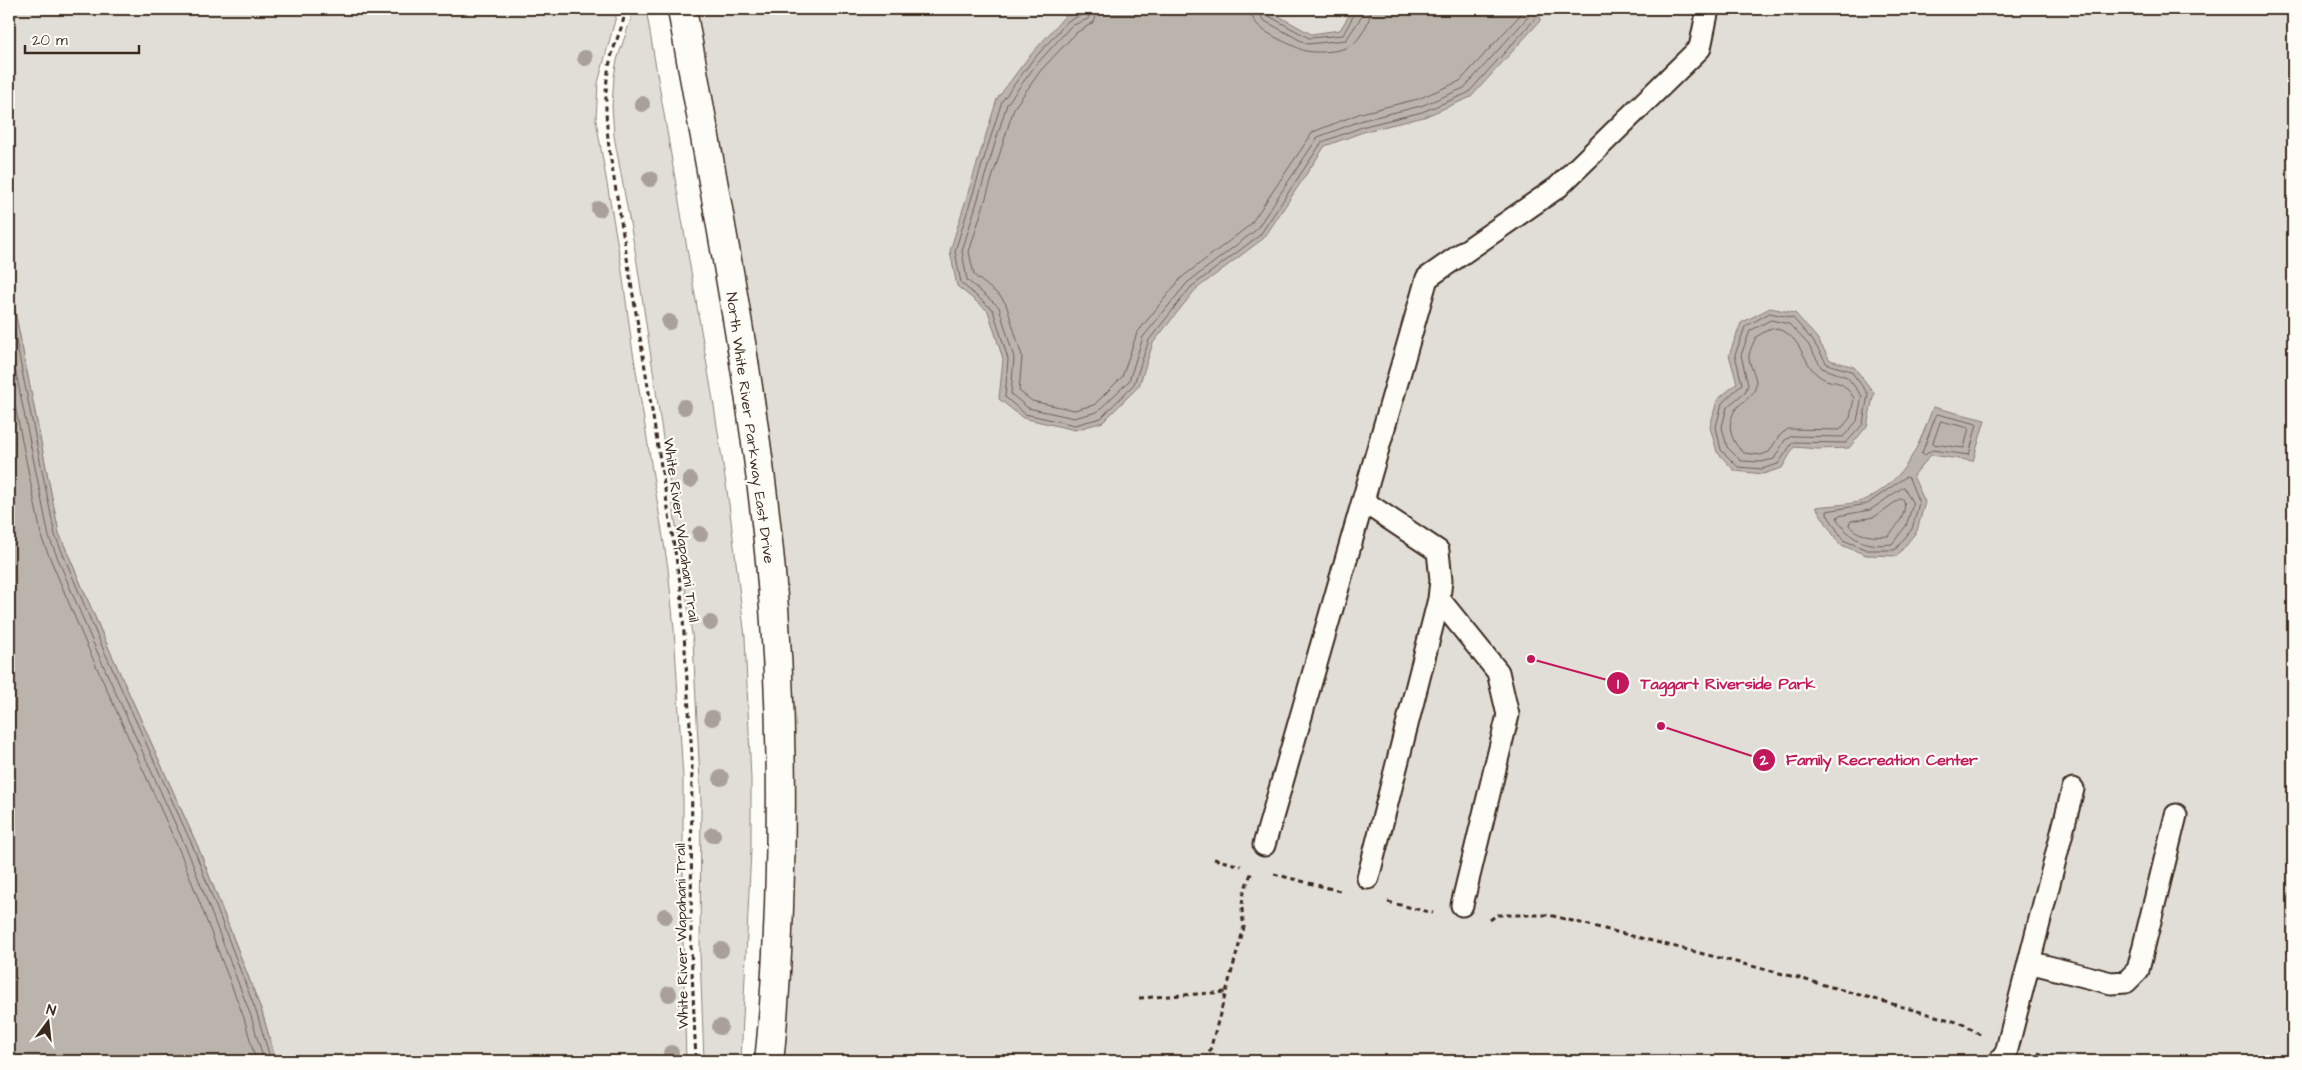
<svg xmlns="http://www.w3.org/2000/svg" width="2302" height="1070" viewBox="0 0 2302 1070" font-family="'Architects Daughter',sans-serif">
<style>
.green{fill:#e1ded7;stroke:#8e847a}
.water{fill:#bbb4ad;stroke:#887d74}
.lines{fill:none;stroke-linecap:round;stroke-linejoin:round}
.shore{stroke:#6e6157;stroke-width:1}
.lane-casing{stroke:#3b2a1e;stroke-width:25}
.street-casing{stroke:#3b2a1e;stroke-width:31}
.path{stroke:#3b2a1e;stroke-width:3;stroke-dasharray:5 4;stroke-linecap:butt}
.lane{stroke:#fdfcf7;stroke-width:21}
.street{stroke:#fdfcf7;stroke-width:28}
.tree{fill:#a9a199}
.labels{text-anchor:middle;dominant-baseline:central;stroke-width:4.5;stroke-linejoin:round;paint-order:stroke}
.street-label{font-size:15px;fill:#3b2a1e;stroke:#fdfcf7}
.leader{fill:none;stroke:#c2185b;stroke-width:2}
.callout-dot{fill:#c2185b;stroke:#fdfcf7;stroke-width:2}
.mark-label{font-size:15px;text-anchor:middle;font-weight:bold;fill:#fff}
.callout-label{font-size:16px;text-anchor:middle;font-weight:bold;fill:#c2185b;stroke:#fdfcf7;stroke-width:4.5;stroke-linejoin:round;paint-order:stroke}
</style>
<rect width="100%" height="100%" fill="#fdfcf7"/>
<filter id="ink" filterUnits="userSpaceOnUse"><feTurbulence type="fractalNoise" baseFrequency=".02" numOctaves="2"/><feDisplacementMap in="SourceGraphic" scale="10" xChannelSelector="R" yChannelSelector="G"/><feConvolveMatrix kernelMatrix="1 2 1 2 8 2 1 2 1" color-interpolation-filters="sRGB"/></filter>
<g filter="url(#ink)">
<path class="green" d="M9,9H618L598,83L596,120L621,264L632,346L668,568L674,629L683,778V938L686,1061H276L262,1012L198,847L101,631L59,533L9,281Z
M634,9H646L714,406L729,504L745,637L751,780V849L741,1061H704L700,955L701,801L693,641L636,256L614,136L612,106L614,76L617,60Z
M690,9H2293V1061H760L781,856L758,462Z"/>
<path class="water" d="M1086,9H1266L1311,34L1340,30L1353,9H1540V21L1471,97L1424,117L1366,131L1325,146L1264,238L1195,290L1153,343L1139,386L1103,422L1075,430L1023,418L999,399L1003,359L988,311L957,286L950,251L997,99L1027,59L1065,16Z
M9,281L59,533L101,631L198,847L262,1012L276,1061H9Z
M1770,308L1795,313L1817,338L1830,360L1854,367L1874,393L1867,426L1849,448L1818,449L1794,447L1782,468L1763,474L1735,471L1717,452L1710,427L1717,400L1737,383L1729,355L1741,323Z
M1933,407L1985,420L1973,461L1931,455L1913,476L1925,502L1917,531L1897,556L1866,555L1839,544L1816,507C1830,505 1855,505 1867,499C1906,479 1919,446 1933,407Z"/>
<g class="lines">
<path class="shore" d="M1085,9L1082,15L1068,21L1031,62L1002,101L955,251L961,283L993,310L1008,359L1005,397L1025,414L1075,425L1101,418L1134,384L1149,340L1191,287L1260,235L1322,142L1365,126L1422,112L1468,93L1534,20L1536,9
M1091,9L1088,19L1071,26L1035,66L1007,104L962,251L967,280L999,307L1014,358L1011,394L1028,408L1074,418L1097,412L1129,381L1143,337L1187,283L1256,230L1318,137L1363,120L1421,106L1464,88L1528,17L1529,9
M1099,9L1094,22L1076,33L1041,70L1014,108L969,252L974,275L1000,296L1006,304L1022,356L1019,391L1032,401L1074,410L1094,405L1122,377L1137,333L1181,278L1250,225L1313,132L1361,113L1418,99L1460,81L1521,14L1522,9
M1250,9C1251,31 1285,41 1302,50C1312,54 1341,52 1350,46C1360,41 1371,20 1371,9
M1258,9L1263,20L1307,44L1346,40L1362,16L1363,9
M1264,9L1267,15L1309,38L1343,35L1357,9
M9,306L55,535L96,633L194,849L257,1014L271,1061
M1770,313L1793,318L1813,341L1827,364L1851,371L1868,394L1863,424L1846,443L1793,442L1778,464L1762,469L1738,467L1721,450L1716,427L1722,403L1742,384L1735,355L1745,327Z
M1771,320L1789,324L1808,344L1822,368L1847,377L1862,396L1857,421L1843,437L1792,436L1785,440L1774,459L1761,462L1741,461L1727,447L1722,427L1727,407L1745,392L1748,385L1741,355L1750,331Z
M1772,328C1803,332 1800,362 1819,376C1835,387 1839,375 1854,398L1850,418L1840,430L1788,429L1779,436L1769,452L1761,455L1744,453C1732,443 1726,427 1734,412C1739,401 1754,399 1756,385C1757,375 1748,365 1749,355C1750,349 1754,342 1756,337Z
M9,338L49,537L90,636L188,852L251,1016L264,1061
M9,376L42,539L84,639L181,854L244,1018L256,1061
M1937,414L1977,424L1969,455L1932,450L1925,455L1922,454Z
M1941,421L1969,428L1964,448L1933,444Z
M1906,477L1909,478L1919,503L1912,529L1895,550H1867L1843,540L1827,514V511L1867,504Z
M1904,487L1913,504L1906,526L1892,544C1866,547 1851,541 1837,519L1838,516L1870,510Z
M1900,499H1903C1909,512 1896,528 1888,536C1876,537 1857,537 1849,525L1851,521L1874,517Z"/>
<defs>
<path id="lane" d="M1363,501L1438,551L1441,580L1439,599L1368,878
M1439,599L1498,672L1508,715L1462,905
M1264,845L1427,278L1558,187L1700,48L1708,9
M2029,962L2111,983L2126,982L2138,970L2176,815
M2000,1061L2006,1053L2073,789"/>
<path id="street" d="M682,9C714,192 752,376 770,561C781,676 783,792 779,907C777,959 775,1010 769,1061"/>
</defs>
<use href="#lane" class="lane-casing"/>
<use href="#street" class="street-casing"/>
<path class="path" d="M625,9C624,26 615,41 611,58C603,87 606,119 609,148L681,588L692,756L691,948L696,1061
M1214,859L1241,866
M1274,874L1340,891
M1388,902L1433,913
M1490,920L1497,915H1549L1799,978L1964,1024L1980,1035
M1139,998L1226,992
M2038,1053L2061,1061
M1207,1061L1244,927C1240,903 1242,893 1252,872"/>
<use href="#lane" class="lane"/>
<use href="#street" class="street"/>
</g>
<g class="tree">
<circle cx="585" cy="58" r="8"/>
<circle cx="642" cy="104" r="8"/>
<circle cx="650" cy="179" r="8"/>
<circle cx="599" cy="209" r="8"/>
<circle cx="669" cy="322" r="8"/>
<circle cx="684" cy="407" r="8"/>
<circle cx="690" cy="480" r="8"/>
<circle cx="700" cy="534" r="8"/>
<circle cx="710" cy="623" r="8"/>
<circle cx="712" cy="718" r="8"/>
<circle cx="721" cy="778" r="8"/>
<circle cx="713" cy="835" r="8"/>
<circle cx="665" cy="916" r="8"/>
<circle cx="721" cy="950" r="8"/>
<circle cx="669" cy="994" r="8"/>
<circle cx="720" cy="1027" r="8"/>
<circle cx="671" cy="1053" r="8"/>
</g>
</g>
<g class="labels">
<g class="street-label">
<text transform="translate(750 428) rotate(82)">North White River Parkway East Drive</text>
<text transform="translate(681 530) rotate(82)">White River Wapahani Trail</text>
<text transform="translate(682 936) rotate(-91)">White River Wapahani Trail</text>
</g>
</g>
<path class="leader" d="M1531 659L1618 683M1661 726L1764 760"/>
<g class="callout-dot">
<circle cx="1531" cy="659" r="5"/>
<circle cx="1661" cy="726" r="5"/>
<circle cx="1618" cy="683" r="12"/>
<circle cx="1764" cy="760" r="12"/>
</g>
<g class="mark-label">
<text x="1618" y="689">1</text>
<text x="1764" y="765">2</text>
</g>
<g class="callout-label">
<text x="1728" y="689">Taggart Riverside Park</text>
<text x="1882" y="765">Family Recreation Center</text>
</g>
<rect width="2302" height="1070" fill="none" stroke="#fdfcf7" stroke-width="30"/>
<rect x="15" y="15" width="2272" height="1040" fill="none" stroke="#3b2a1e" stroke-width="2" filter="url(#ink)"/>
<g transform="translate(48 1022) rotate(15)" stroke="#fdfcf7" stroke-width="4" paint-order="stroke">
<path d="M0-4L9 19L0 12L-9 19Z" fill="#3b2a1e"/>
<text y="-8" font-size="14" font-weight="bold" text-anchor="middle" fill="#3b2a1e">N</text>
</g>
<path d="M25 45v8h114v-8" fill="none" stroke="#3b2a1e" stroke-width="2.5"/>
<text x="32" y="45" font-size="15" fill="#3b2a1e" stroke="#fdfcf7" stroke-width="4" paint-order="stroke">20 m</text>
</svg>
